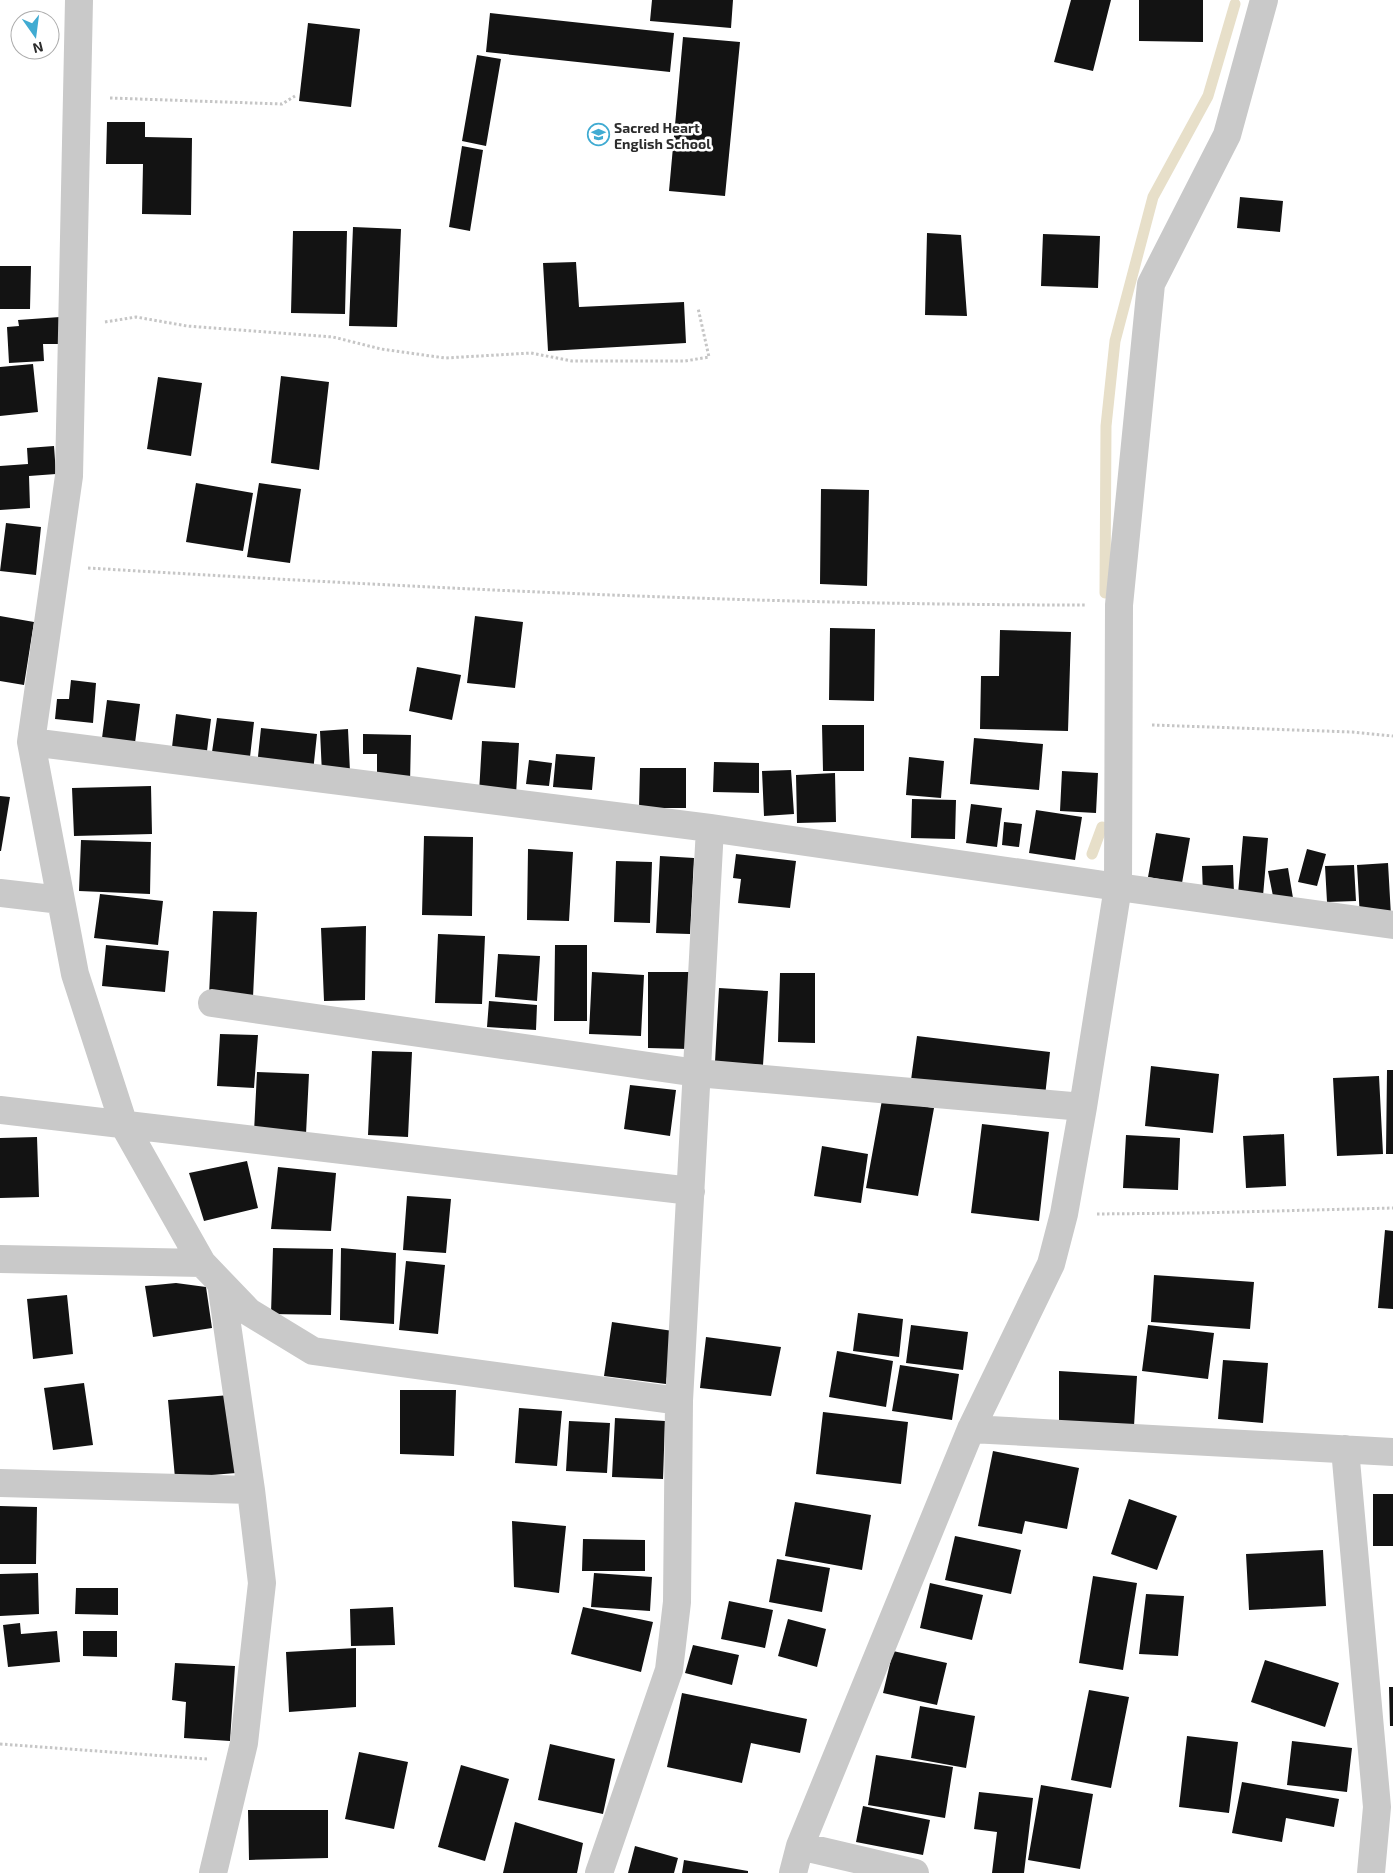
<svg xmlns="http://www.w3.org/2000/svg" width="1393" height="1873" viewBox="0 0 1393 1873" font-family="'Exo 2',sans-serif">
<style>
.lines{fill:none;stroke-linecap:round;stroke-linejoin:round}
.stream{stroke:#e7dfc9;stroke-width:11}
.building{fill:#131313}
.path{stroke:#c6c6c6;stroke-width:3;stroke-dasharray:2.5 2.5;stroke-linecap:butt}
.street{stroke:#c9c9c9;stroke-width:28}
.labels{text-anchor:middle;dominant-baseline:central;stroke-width:5;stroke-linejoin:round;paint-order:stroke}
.poi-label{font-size:14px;font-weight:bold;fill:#2c2c2c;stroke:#fff;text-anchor:start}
</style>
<rect width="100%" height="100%" fill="#fff"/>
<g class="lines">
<path class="stream" d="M1105,593L1106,426L1115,341L1153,197L1208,96L1235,4
M1092,854L1102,827"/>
</g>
<path class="building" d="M652,0H733L731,28L650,21Z
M1071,0H1111L1093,71L1054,62Z
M1139,0H1203V42L1139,41Z
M490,13L674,33L670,72L486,52Z
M308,23L360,29L351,107L299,101Z
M683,37L740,42L725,196L669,191Z
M477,55L501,59L486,146L462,141Z
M107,122H145V137L192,138L191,215L142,214L143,164H106Z
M462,146L483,150L470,231L449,227Z
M1240,197L1283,201L1280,232L1237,228Z
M353,227L401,229L397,327L349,326Z
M293,231H347L345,314L291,313Z
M927,233L961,235L967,316L925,315Z
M1043,234L1100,236L1098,288L1041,286Z
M576,262L579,307L684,302L686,343L548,351L543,263Z
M0,266H31L30,309H0Z
M60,317L62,344H43L44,361L9,363L7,327L19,326L18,320Z
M33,364L38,412L0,416V367Z
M281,376L329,382L319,470L271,463Z
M158,377L202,383L191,456L147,449Z
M54,446L56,474L29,476L30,508L0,510V466L28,464L27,448Z
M196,483L253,493L243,551L186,542Z
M259,483L301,489L290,563L247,557Z
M821,489L869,490L867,586L820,584Z
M6,523L41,527L36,575L0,571Z
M0,616L34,622L24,685L0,681Z
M475,616L523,622L515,688L467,683Z
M830,628L875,629L874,701L829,700Z
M1000,630L1071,632L1068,731L980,729L981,676H999Z
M417,667L461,675L452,720L409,711Z
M71,680L96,683L93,723L55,719L57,699H69Z
M107,700L140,704L135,743L102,738Z
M176,714L211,719L207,751L172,747Z
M217,718L254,722L250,757L212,752Z
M822,725H864V771H823Z
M261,728L317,734L313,772L257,766Z
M348,729L350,772L322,774L320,731Z
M363,734L411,735L410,784L377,785V754H363Z
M974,738L1043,744L1039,790L970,784Z
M482,741L519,743L516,795L479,793Z
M556,754L595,757L592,790L553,787Z
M909,757L944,761L941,798L906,795Z
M529,760L552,763L549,786L526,784Z
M714,762L759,763V793L713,792Z
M640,768H686V808H639Z
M791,770L794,814L764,816L762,771Z
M1062,771L1098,773L1096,813L1060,811Z
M835,773L836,822L797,823L796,775Z
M151,786L152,834L74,836L72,788Z
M0,796L10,797L1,851H0Z
M912,799L956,800L955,839L911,838Z
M971,804L1002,808L997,847L966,843Z
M1036,810L1082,817L1075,860L1029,853Z
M1004,822L1022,824L1019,847L1002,845Z
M1156,833L1190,838L1182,883L1148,877Z
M424,836L473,837L472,916L422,915Z
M1243,836L1268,838L1263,896L1238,894Z
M81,840L151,842L150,894L79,891Z
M528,849L573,852L569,921L527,920Z
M1307,849L1326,854L1317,886L1298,882Z
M736,854L796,861L790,908L738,903L741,879L733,878Z
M660,856L694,858L690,934L656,933Z
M616,861L652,862L650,923L614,922Z
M1388,863L1391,916L1360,918L1357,865Z
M1233,865L1234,894L1203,895L1202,866Z
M1354,865L1356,901L1327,902L1325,866Z
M1288,868L1293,898L1274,901L1268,871Z
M100,894L163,901L158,945L94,938Z
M213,911L257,912L253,997L209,995Z
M366,926L365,1000L324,1001L321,928Z
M438,934L485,936L482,1004L435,1003Z
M106,945L169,951L165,992L102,986Z
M555,945H587V1021H554Z
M498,954L540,956L537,1001L495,997Z
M592,972L644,975L641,1036L589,1034Z
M648,972H690L689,1049L648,1048Z
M780,973H815V1043L778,1042Z
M719,988L768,991L763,1065L715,1062Z
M489,1001L537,1005L536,1030L487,1027Z
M220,1034L258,1035L254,1088L217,1086Z
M917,1036L1050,1052L1045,1096L911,1080Z
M372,1051L412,1052L408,1137L368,1135Z
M1151,1066L1219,1074L1213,1133L1145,1126Z
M1387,1070H1393V1154H1386Z
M257,1072L309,1074L306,1134L254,1132Z
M1379,1076L1383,1154L1337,1156L1333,1078Z
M630,1085L676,1090L670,1136L624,1129Z
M882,1100L934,1108L918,1196L866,1188Z
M982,1124L1049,1132L1039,1221L971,1213Z
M1284,1134L1286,1186L1246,1188L1243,1136Z
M1126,1135L1180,1138L1178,1190L1123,1188Z
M37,1137L39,1197L0,1198V1138Z
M822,1146L868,1154L861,1203L814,1196Z
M247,1161L258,1208L204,1221L189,1173Z
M278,1167L336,1173L331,1231L271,1229Z
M407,1196L451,1199L446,1253L403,1250Z
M1385,1230L1393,1231V1309L1378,1308Z
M273,1248L333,1249L331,1315L271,1314Z
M341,1248L396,1253L394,1324L340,1320Z
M406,1261L445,1265L438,1334L399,1330Z
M1154,1275L1254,1282L1250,1329L1151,1322Z
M176,1283L206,1287L212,1328L153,1337L145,1286Z
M67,1295L73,1354L33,1359L27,1299Z
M858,1313L903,1319L899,1357L853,1351Z
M612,1322L673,1331L666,1384L604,1376Z
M911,1325L968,1332L963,1370L906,1363Z
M1148,1325L1214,1333L1208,1379L1142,1371Z
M706,1337L781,1347L771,1396L700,1388Z
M837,1351L893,1361L886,1407L829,1397Z
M1223,1360L1268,1363L1263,1423L1218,1419Z
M900,1365L959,1374L952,1420L892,1411Z
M1059,1371L1137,1376L1134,1426L1059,1422Z
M84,1383L93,1445L53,1450L44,1388Z
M400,1390H456L454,1456L400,1454Z
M230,1395L236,1473L175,1478L168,1400Z
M519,1408L562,1411L557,1466L515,1463Z
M823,1412L908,1422L901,1484L816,1474Z
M615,1418L665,1421L663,1479L612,1477Z
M569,1421L610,1423L607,1473L566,1471Z
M993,1451L1079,1468L1067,1529L1025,1521L1022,1534L978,1526Z
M1373,1494H1393V1546H1373Z
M1129,1499L1177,1516L1157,1570L1111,1554Z
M795,1502L871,1515L862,1570L785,1556Z
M0,1506L37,1507L36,1564H0Z
M512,1521L566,1526L559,1593L514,1587Z
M955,1536L1021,1550L1011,1594L945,1580Z
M583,1539L645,1540V1571H582Z
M1323,1550L1326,1606L1249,1610L1246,1554Z
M777,1559L830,1568L822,1612L769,1602Z
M38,1573L39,1614L0,1616V1574Z
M594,1573L652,1577L650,1611L591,1607Z
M1093,1576L1137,1583L1123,1670L1079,1663Z
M930,1583L983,1595L972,1640L920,1628Z
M76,1588H118V1615L75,1614Z
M1146,1594L1184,1596L1178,1656L1139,1654Z
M729,1601L773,1610L765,1648L721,1639Z
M393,1607L395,1645L351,1646L350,1609Z
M583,1607L653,1622L641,1672L571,1654Z
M788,1619L826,1629L817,1667L778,1656Z
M20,1623L21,1634L57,1631L60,1662L8,1667L3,1625Z
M83,1631H117V1657L83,1656Z
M693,1645L739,1655L732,1685L685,1673Z
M356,1648V1707L289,1712L286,1652Z
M893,1651L947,1663L937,1705L883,1693Z
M1265,1660L1339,1683L1325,1727L1251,1702Z
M175,1663L235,1666L230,1741L184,1738L186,1702L172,1700Z
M1389,1687H1393V1726H1390Z
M1089,1690L1129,1697L1111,1788L1071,1780Z
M682,1693L807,1719L800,1753L751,1743L742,1783L667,1767Z
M920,1706L975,1716L966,1768L911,1758Z
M1187,1736L1238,1742L1229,1813L1179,1807Z
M1292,1741L1352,1748L1347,1792L1287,1785Z
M550,1744L615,1759L603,1814L538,1800Z
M359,1752L408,1762L394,1829L345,1819Z
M876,1755L953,1767L945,1818L868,1805Z
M461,1765L509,1779L485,1861L438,1847Z
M1242,1782L1339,1799L1334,1827L1286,1818L1282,1842L1232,1833Z
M1041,1785L1093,1794L1080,1869L1028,1860Z
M979,1792L1033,1798L1024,1873H992L997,1832L974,1829Z
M863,1806L930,1820L923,1855L856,1842Z
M248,1810H328V1858L249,1860Z
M515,1822L583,1843L577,1873H503Z
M635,1846L678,1858L674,1873H628Z
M684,1860L748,1871V1873H682Z"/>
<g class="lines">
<path class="path" d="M110,98L282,104L295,96
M105,322L136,317L187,326L333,337L381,349L445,358L531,353L572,361H685L709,357L698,308
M88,568C420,588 752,605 1086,605
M1152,725L1352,732L1393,736
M1097,1214L1196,1213L1393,1208
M0,1744L207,1759"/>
<path class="street" d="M79,0L69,476L31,742L75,974L124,1125L202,1263L249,1312L313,1351L679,1401
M31,742L710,828L1118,887L1393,925
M0,893L61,900
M212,1003L697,1073L1083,1107
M0,1110L691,1191
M0,1259L202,1263
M971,1429L1393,1452
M1345,1449L1377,1807L1371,1873
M0,1483L251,1490
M800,1846L915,1873
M213,1873L244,1743L262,1583L251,1490L221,1283
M599,1873L669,1670L677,1602L679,1401L710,828
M793,1873L800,1846L971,1429L1051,1264L1064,1214L1083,1107L1118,887L1119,605L1151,284L1227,135L1264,0"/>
</g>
<defs>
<symbol id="school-ring" viewBox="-11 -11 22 22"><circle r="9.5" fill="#fff" stroke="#40abd2" stroke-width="1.5"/><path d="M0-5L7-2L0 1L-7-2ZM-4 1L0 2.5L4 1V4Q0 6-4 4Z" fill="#40abd2"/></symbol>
</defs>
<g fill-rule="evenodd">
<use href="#school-ring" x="586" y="122" width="25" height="25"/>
</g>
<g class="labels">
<g class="poi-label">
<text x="614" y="127">Sacred Heart<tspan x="614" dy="16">English School</tspan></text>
</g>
</g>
<g transform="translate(35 35) rotate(166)"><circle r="24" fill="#ffffff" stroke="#ababab"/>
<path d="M0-4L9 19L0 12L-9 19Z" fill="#40abd2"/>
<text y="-8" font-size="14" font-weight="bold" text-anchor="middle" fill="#2c2c2c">N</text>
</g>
</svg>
